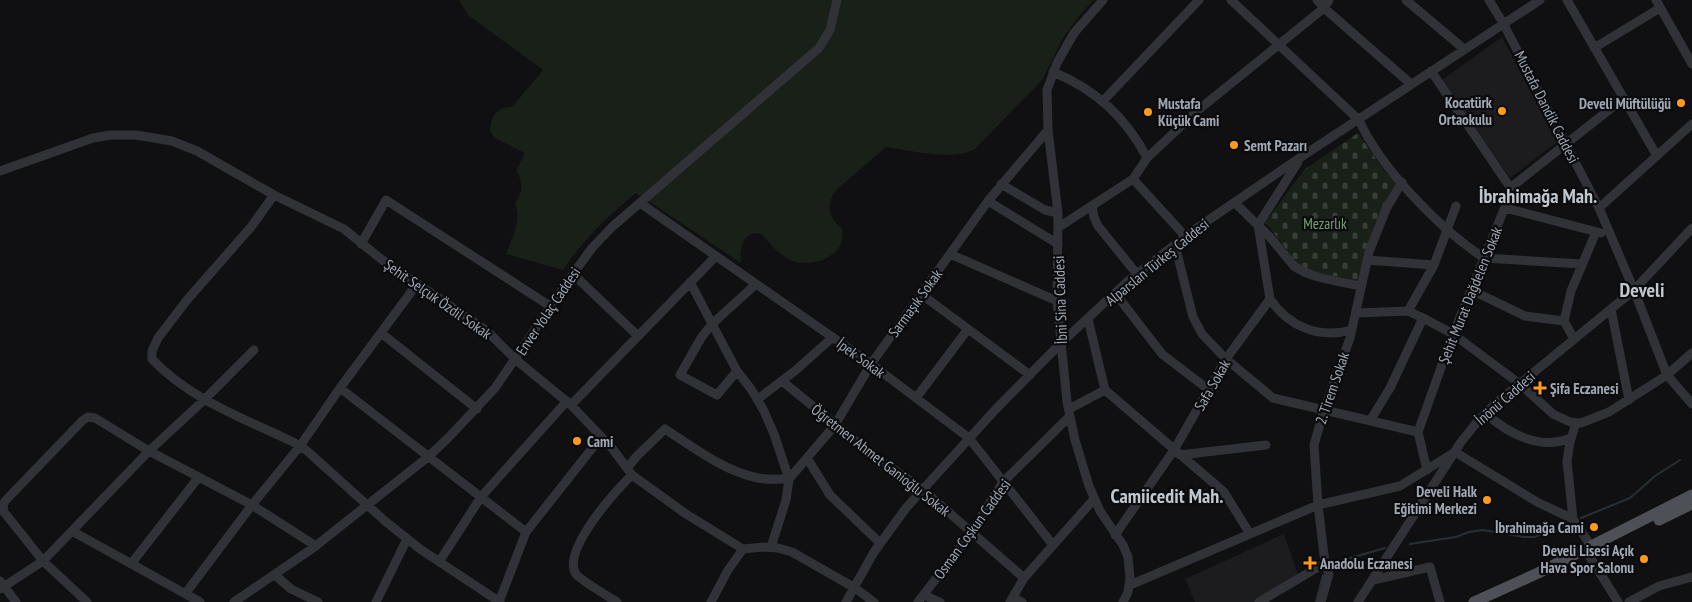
<svg xmlns="http://www.w3.org/2000/svg" width="1692" height="602" viewBox="0 0 1692 602" font-family="'PT Sans Narrow',sans-serif">
<style>
.built{fill:#1c1c1f}
.green{fill:#182018}
.cemetery{fill:url(#cemetery-stones)}
.lines{fill:none;stroke-linecap:round;stroke-linejoin:round}
.stream{stroke:#263036;stroke-width:2}
.minor{stroke:#313237;stroke-width:9}
.major{stroke:#4d5056;stroke-width:11}
.poi-dot{fill:#ff9a1b;stroke:#0b0b0d;stroke-width:2}
.labels{text-anchor:middle;dominant-baseline:central;stroke-width:4.5;stroke-linejoin:round;paint-order:stroke}
.poi-label{font-size:15px;font-weight:bold;fill:#a0a8b4;stroke:#0b0b0d;text-anchor:end}
.street-label{font-size:15px;fill:#a0a8b4;stroke:#0b0b0d}
.park-label{font-size:15px;fill:#77a175;stroke:#0b0b0d}
.district-label{font-size:20px;font-weight:bold;fill:#c1c7cf;stroke:#0b0b0d}
</style>
<defs>
<pattern id="cemetery-stones" width="16" height="16" patternUnits="userSpaceOnUse" patternTransform="scale(1.25)"><rect width="16" height="16" fill="#182018"/><path d="M2 7V4a2 2 0 0 1 4 0v3zM10 15v-3a2 2 0 0 1 4 0v3z" fill="#363e37"/></pattern>
</defs>
<rect width="100%" height="100%" fill="#101012"/>
<path class="built" d="M1502,37L1557,142L1510,178L1442,80Z
M1284,534L1301,583L1267,602H1195L1185,579Z"/>
<path class="green" d="M459,0H1094L1079,16L1063,38L1043,79L975,149C953,161 911,151 886,147L836,190C826,203 828,219 842,228C848,257 812,269 790,260C779,255 769,242 761,234C743,229 739,250 741,263L636,193C608,216 583,240 563,270L506,254C512,237 522,221 515,203C523,193 524,182 516,171L525,153L495,138L490,131C491,117 497,106 512,107L543,70L468,15Z"/>
<path class="cemetery" d="M1358,133L1385,172L1398,183L1374,225L1358,281L1310,271L1299,265L1265,222L1305,169Z"/>
<g class="lines">
<path class="stream" d="M1581,518L1630,498L1655,476L1680,460
M1410,544L1456,537L1469,532L1483,530L1524,537H1534L1563,526
M1333,563L1385,548
M1316,602L1323,575"/>
<path class="minor" d="M1103,0L1074,33L1057,63L1047,90L1048,130L1058,213L1057,301L1067,402L1075,440L1089,486L1100,511L1123,545L1128,557L1130,578L1128,592L1123,602
M1231,0L1359,120C1381,169 1440,229 1484,258L1582,264
M1317,0L1324,8L1411,84
M1406,0L1464,49
M1489,0L1503,23L1599,208L1634,290L1667,375L1692,404
M1567,0L1657,156
M1656,0L1692,64
M1594,48L1660,8
M1431,71L1512,190
M1053,72C1095,89 1126,117 1147,158
M1103,101L1199,0
M0,171L93,138L111,135H136L172,141L197,151L274,195L344,229L381,259L487,331L515,359L571,405L612,448L632,475L686,514L743,549L764,547L778,548L792,552L855,588L874,602
M1133,179L1186,237
M1001,184L1045,210L1058,213
M274,195L251,227L187,300L158,338L152,351V359C189,399 245,419 293,442L306,450L385,521L420,549L500,602
M988,201L1058,244
M640,203L871,364L969,438L1053,545
M1235,203L1269,236L1294,266C1312,279 1339,281 1360,286
M1092,206L1094,217L1098,226L1137,274
M1505,208L1601,233
M1599,208L1692,124
M1059,227L1133,179L1147,158L1197,111L1324,8L1329,0
M361,244L386,200L550,306
M1175,245L1193,317L1202,334L1226,359L1273,398L1418,432
M950,254L1057,301
M1367,260L1434,265
M573,274L638,336
M690,282L737,371L751,389L764,411L774,434L789,479L786,500L771,547
M1471,290L1525,316L1564,321
M1115,293L1162,354L1209,390
M921,294L1030,375
M1270,299C1289,327 1319,339 1352,330
M1611,309L1629,400
M1408,311L1434,265L1456,206
M1356,313L1408,311L1423,318L1453,334L1520,384L1553,414L1570,422L1581,423L1609,412L1667,375L1692,353
M1088,319L1105,390L1224,492L1250,534
M381,333L477,409
M1574,339L1564,321L1571,291L1596,232
M737,371L717,395L680,375L701,338L712,324L756,284
M782,381L874,456L922,489L1024,578
M340,388L526,532L499,602
M916,398L968,329
M758,399L796,370L833,337
M571,405L716,256
M1069,409L1105,390
M1485,413C1509,434 1539,451 1571,438
M1370,421L1390,388L1423,318
M1576,423L1570,442L1567,461L1573,519L1591,546
M1180,455L1266,445
M807,458L830,495L880,543
M627,468L637,456L665,429C694,448 724,471 758,478C768,480 779,479 789,479L835,425L871,364L988,201L1048,130
M1427,470L1418,432L1453,334L1514,185L1624,98
M72,531L200,602
M526,532L601,437
M1115,535L1174,450L1226,359L1270,299L1258,225L1298,162
M1588,554L1618,602
M439,562L481,497L567,401
M131,564L198,478
M275,575L291,589L318,602
M1373,580L1430,567L1440,602
M0,581L16,602
M1130,585L1318,505L1400,486L1455,452L1537,502L1573,519
M0,589L43,561L149,451L205,399L254,350
M185,594L252,505L300,446L340,388L417,284
M924,595L940,602
M1013,598L1022,602
M87,602L43,561L4,512L3,506L5,501L83,420L88,417L95,418L149,451L252,505L316,546
M234,602L313,548L428,457L449,437L495,388L573,274L592,248L612,227L819,48L830,30L837,0
M376,602L407,539
M617,602C609,597 579,579 576,574C561,551 616,490 632,475
M711,602L728,570L743,549
M846,602L874,552L906,508L995,410L1061,343L1129,280L1194,230L1301,157L1540,0
M918,602L971,533L1003,482L1070,416
M1010,602L1024,578L1094,499
M1259,602L1325,563
M1321,602L1329,574L1325,563L1318,505L1314,445L1324,410L1350,338L1369,252L1386,209L1402,182
M1358,602L1461,442L1477,422L1494,405L1634,290L1692,228
M1629,602L1659,586L1692,577"/>
<path class="major" d="M1659,520L1692,504
M1474,602L1538,573L1692,495"/>
</g>
<g class="poi-dot">
<circle cx="1681" cy="103" r="5"/>
<circle cx="1502" cy="111" r="5"/>
<circle cx="1148" cy="112" r="5"/>
<circle cx="1234" cy="145" r="5"/>
<path d="M1537.5 380.5h5v5h5v5h-5v5h-5v-5h-5v-5h5z"/>
<circle cx="577" cy="441" r="5"/>
<circle cx="1487" cy="500" r="5"/>
<circle cx="1594" cy="527" r="5"/>
<circle cx="1644" cy="559" r="5"/>
<path d="M1307.5 555.5h5v5h5v5h-5v5h-5v-5h-5v-5h5z"/>
</g>
<g class="labels">
<g class="poi-label">
<text x="1492" y="102">Kocatürk<tspan x="1492" dy="17">Ortaokulu</tspan></text>
<text x="1158" y="103" text-anchor="start">Mustafa<tspan x="1158" dy="17">Küçük Cami</tspan></text>
<text x="1671" y="103">Develi Müftülüğü</text>
<text x="1244" y="145" text-anchor="start">Semt Pazarı</text>
<text x="1550" y="388" text-anchor="start">Şifa Eczanesi</text>
<text x="587" y="441" text-anchor="start">Cami</text>
<text x="1477" y="491">Develi Halk<tspan x="1477" dy="17">Eğitimi Merkezi</tspan></text>
<text x="1584" y="527">İbrahimağa Cami</text>
<text x="1634" y="550">Develi Lisesi Açık<tspan x="1634" dy="17">Hava Spor Salonu</tspan></text>
<text x="1320" y="563" text-anchor="start">Anadolu Eczanesi</text>
</g>
<g class="street-label">
<text transform="translate(1547 107) rotate(63)">Mustafa Dandik Caddesi</text>
<text transform="translate(1157 262) rotate(-39)">Alparslan Türkeş Caddesi</text>
<text transform="translate(1470 295) rotate(-68)">Şehit Murat Dağdelen Sokak</text>
<text transform="translate(438 299) rotate(35)">Şehit Selçuk Özdil Sokak</text>
<text transform="translate(1060 300) rotate(-92)">İbni Sina Caddesi</text>
<text transform="translate(915 303) rotate(-54)">Sarmaşık Sokak</text>
<text transform="translate(548 311) rotate(-56)">Enver Yolaç Caddesi</text>
<text transform="translate(861 358) rotate(36)">İpek Sokak</text>
<text transform="translate(1212 385) rotate(-60)">Safa Sokak</text>
<text transform="translate(1332 388) rotate(-71)">2. Tirem Sokak</text>
<text transform="translate(1505 398) rotate(-41)">İnönü Caddesi</text>
<text transform="translate(881 460) rotate(38)">Öğretmen Ahmet Ganioğlu Sokak</text>
<text transform="translate(972 529) rotate(-54)">Osman Coşkun Caddesi</text>
</g>
<g class="park-label">
<text x="1325" y="223">Mezarlık</text>
</g>
<g class="district-label">
<text x="1538" y="196">İbrahimağa Mah.</text>
<text x="1642" y="290">Develi</text>
<text x="1167" y="496">Camiicedit Mah.</text>
</g>
</g>
</svg>
